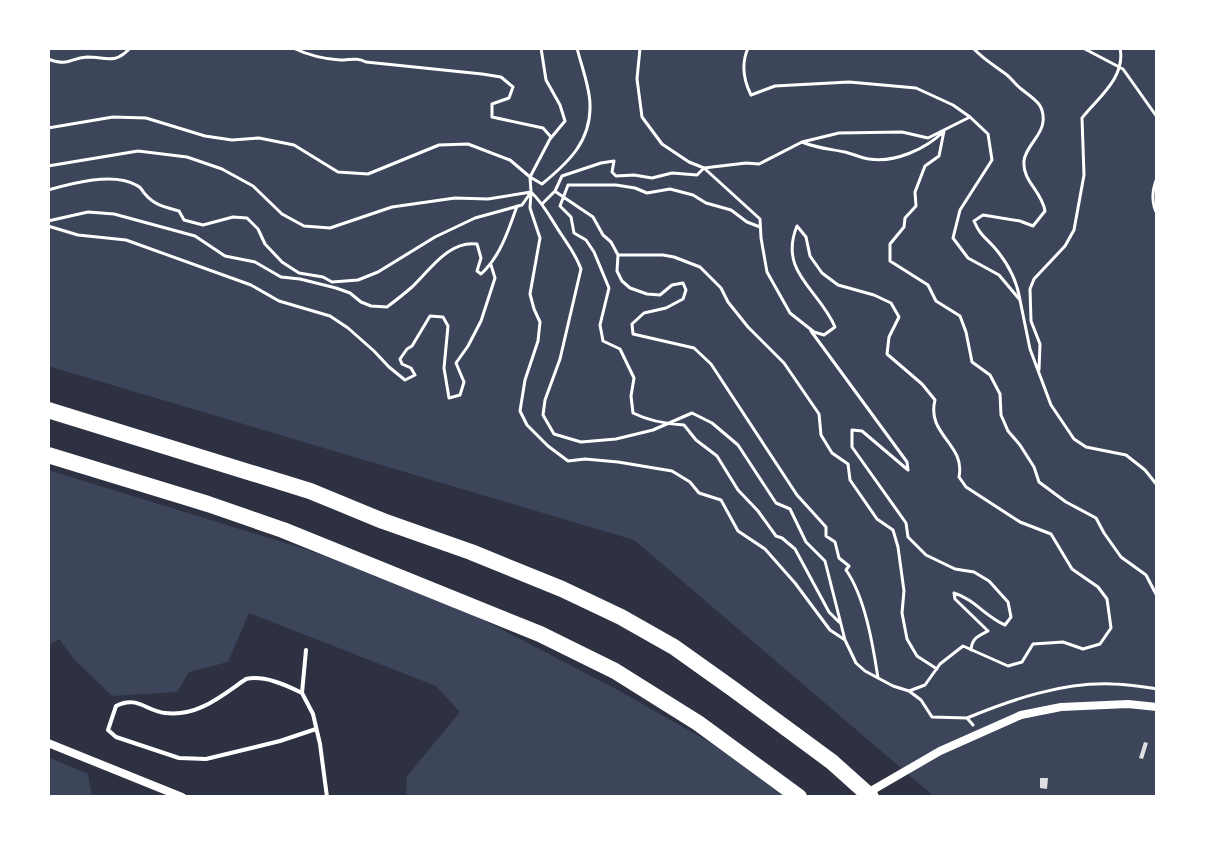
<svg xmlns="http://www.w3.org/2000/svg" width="1205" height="845" viewBox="0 0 1205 845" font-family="Karla,sans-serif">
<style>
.green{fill:#3c4559}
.building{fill:#e0e0e3}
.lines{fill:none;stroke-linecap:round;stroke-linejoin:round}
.path{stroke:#fff;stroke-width:3}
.service{stroke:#fff;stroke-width:4}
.minor{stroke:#fff;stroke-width:8}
.motorway{stroke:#fff;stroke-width:16}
</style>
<rect width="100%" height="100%" fill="#2d3142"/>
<path class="green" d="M48,48H1157V797H935L634,540L48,366Z
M48,470L305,549L386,578L476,616L616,689L706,740L768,781L785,797H406L407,776L460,712L436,686L249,613L228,662L189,672L177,692L112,696L74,659L59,639L48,646Z
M48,757L88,774L92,797H48Z"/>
<path class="building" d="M1144,742L1148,743L1143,759L1139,758Z
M1040,778H1048L1047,789L1040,788Z"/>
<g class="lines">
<path class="path" d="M293,48C308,55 323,59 340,60C351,60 356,57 366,62L482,74L501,77L513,87L509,98L492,104V117L543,128L551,137
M640,48L637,79L642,117L662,144L689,162L704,168L746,163L759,164L802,142L839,133L902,132L928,138L970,117L988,134L992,160L960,210L953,238L968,258L999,275L1020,300L1030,349L1051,405L1074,439L1086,447L1126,455L1145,470L1157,485
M748,48C741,64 743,79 751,95L775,86L849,82L916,88L953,105L970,117
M973,48C983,59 995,66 1007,75C1012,79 1015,84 1020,88C1032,98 1045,103 1043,122C1042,136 1025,147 1024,161C1022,181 1042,191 1045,211L1033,226L1020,221L983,215L974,221C980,235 984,236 994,247C1007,262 1017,280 1020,300
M1083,48L1123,69L1157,117
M48,59C70,67 69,58 87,57C106,57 115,65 130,48
M48,128L113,117L146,118L205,136L232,140L259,138L294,145L338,172L368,174L439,145L468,144L510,160L530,177L542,184C569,162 591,141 590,105C590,87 581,65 577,48
M802,142C816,148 830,149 845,152C853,154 861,158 869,159C895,163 926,149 944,131L939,156L925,166L915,192L916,206L905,218L904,227L890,244V261L928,285L936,301L960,316L966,332L972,362L990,375L1000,394L1001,415L1008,431L1020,445L1034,467L1039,482L1066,502L1096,518L1104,533L1121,557L1146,575L1157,596
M48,166L138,151L187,157L222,169L253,186L282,214L304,226L330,228L392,207L455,198L488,199L531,192C544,204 551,219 561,234C569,246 576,255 581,269L560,359L545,400L543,415L554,434L581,442L616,439L653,430L692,413L712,423L738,445L776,503L790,509L806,542L825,561L845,640L856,663L865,671L893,686L909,691L921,700L932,717L967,718L973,725
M1157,178C1152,190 1151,202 1157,214
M48,190C73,183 113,172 136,185C143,188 140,189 145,194C154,205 165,207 179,211L184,220L203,225L233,217L247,218L258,229L265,244L282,262L299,273L323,277L332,282L358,280L378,272L435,237L475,218L522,205L531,192L530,208L540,238L530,294L534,309L540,322L538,341L525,380L520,411L527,425L548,446L568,461L585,459L618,462L672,471L690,482L699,493L721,500L738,531L765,549L795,583L830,630L845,640
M531,192L530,177L550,139L565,121L560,105L546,80L541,48
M556,192L593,217L603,235L611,242L618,255L617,271L622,281L630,288L647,294L660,295L672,285L683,283L686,290L683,299L666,308L644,313L632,324L633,334L694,348L711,364L797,495L826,527V536L835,542L839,558L849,566L846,570C865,597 873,645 878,678
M543,203L555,191L562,176L601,163L614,161L612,172L616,176L634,175L652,178L672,173L697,175L704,168L760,219L761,238L767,272L790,313L814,332L824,335L835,327C819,289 778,272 797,226L806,237L810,256L822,273L838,285L874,295L891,303L899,317L889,337L887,354L922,384L935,400C926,435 966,444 959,477L966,487L1020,522L1051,534L1072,569L1098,587L1107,599L1111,628L1100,644L1083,649L1063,642L1033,644L1022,662L1008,666L963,646L940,664L925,685L909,691
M48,221L88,212L114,214L195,236L225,256L255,262L281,277L300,279L336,288L350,293L361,302L371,306L387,307C395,301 404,294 412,287C430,270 449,240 477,244L481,258L477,271L481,274C500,257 509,229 517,206
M48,226L78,235L126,240L251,285L279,301L330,316L348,328L374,351L389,367L405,380L415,375L411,368L402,364L400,359L407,349L412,346L430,316L443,317L448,326L444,368L449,398L460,395L464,382L456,363L468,346L481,321L495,278L491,265
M760,227L747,222L731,210L706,203L693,195L670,189L647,193L635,188L616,185H568L560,206L571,217L574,233L586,240L594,252L609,288L600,325L603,341L620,349L634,378L631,396L633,413C649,421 667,424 684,425L696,440L717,456L738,490L758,511L776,536L782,538L795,549L829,612L839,622
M619,255H663L674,257L700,267L721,288L728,302L748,327L784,363L819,414L821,435L832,453L848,464L850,480L877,519L893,530L898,547L904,591L902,613L907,639L917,656L937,669
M811,331L907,462L908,470L862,431L852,430V447L906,523L908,537L926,555L955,569L974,572L989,581L1008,602L1011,617L1005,625C986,617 974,599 954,593L955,599L988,631C978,636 972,638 971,650
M1039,370L1040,344L1031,321L1030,289L1034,279L1065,246L1074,230L1084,175L1082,118C1099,97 1126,77 1120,48
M967,718C1013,699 1063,682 1113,684C1128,684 1143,687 1157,689"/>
<path class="service" d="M306,650L302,693L313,714L320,744L327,797
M302,693C286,685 264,675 246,679C221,696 198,717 165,713C146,711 137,695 116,706L108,730L116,737L179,758L206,759L280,741L316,729"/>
<path class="minor" d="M48,743L182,797
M864,795L940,751L1021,715L1061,707L1128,704L1157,707"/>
<path class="motorway" d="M48,410L310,491L383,521L471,552L562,589L621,617L674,647L733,689L832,762L871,797
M48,455L208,504L283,530L540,634L615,671L698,723L799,797"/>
</g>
<rect width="1205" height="845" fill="none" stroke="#ffffff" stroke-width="100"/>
</svg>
